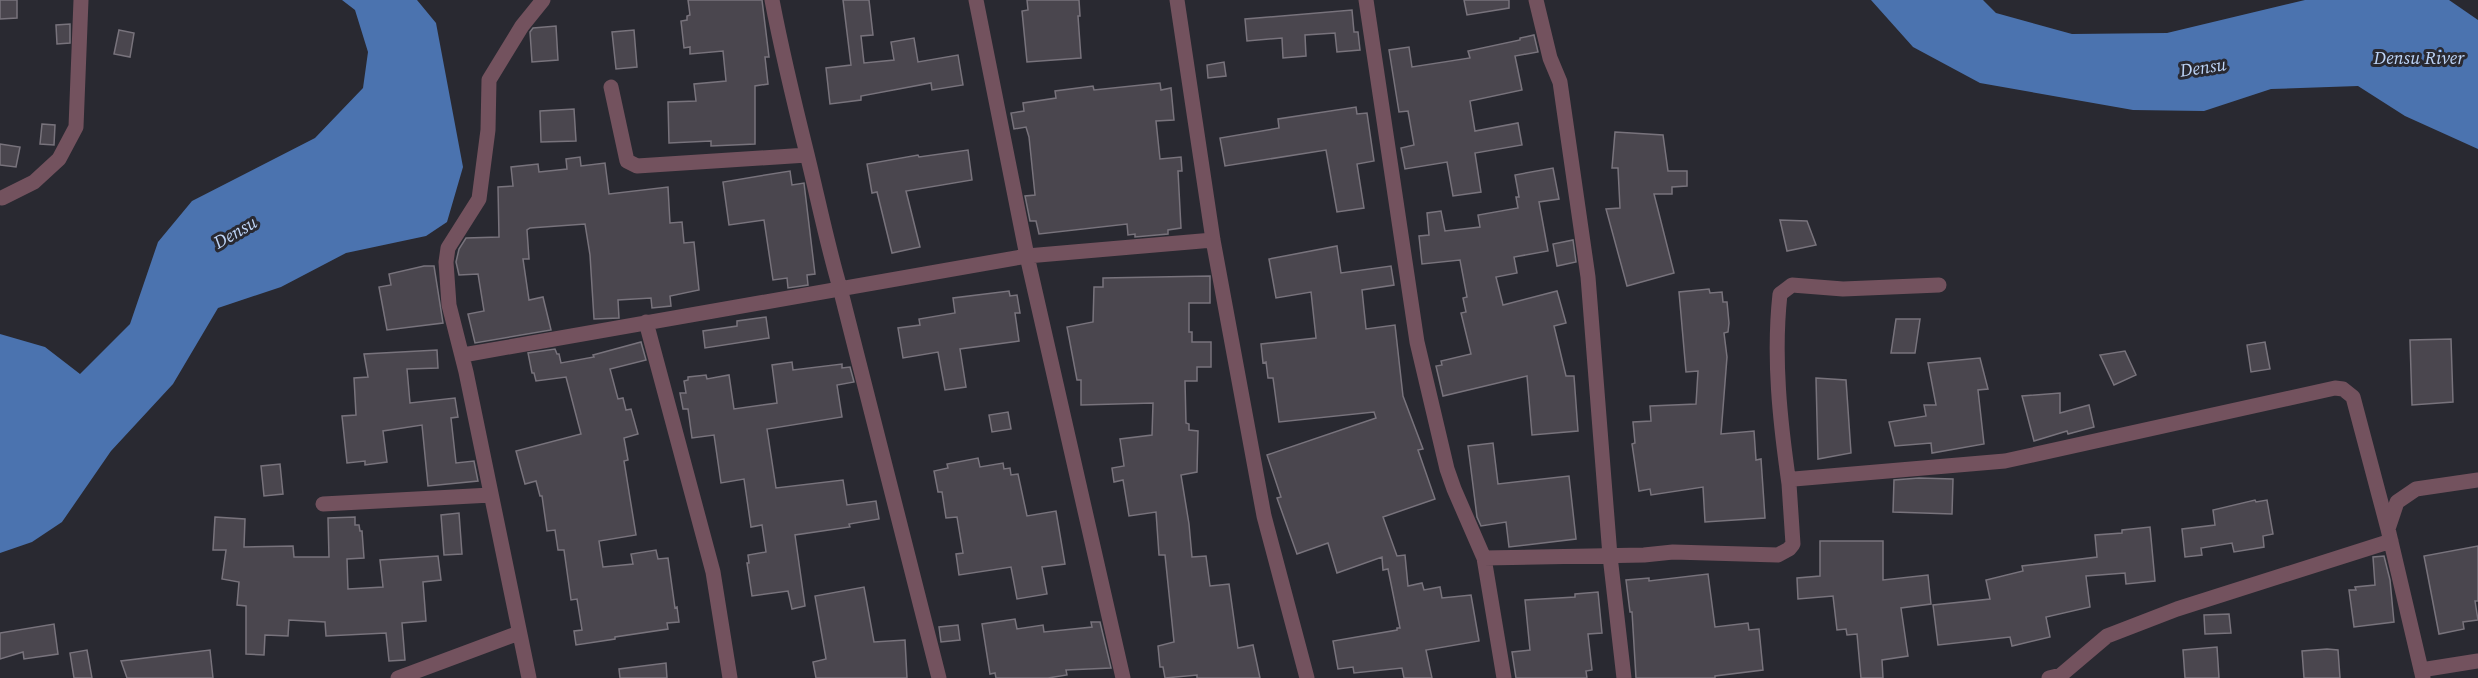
<svg xmlns="http://www.w3.org/2000/svg" width="2478" height="678" viewBox="0 0 2478 678" font-family="'Source Serif 4',serif">
<style>
.water{fill:#4b73af}
.building{fill:#4a464e;stroke:#78737c;stroke-width:1.5}
.lines{fill:none;stroke-linecap:round;stroke-linejoin:round}
.street{stroke:#73525e;stroke-width:15}
.labels{text-anchor:middle;dominant-baseline:central;stroke-width:6;stroke-linejoin:round;paint-order:stroke}
.water-label{font-size:18px;font-style:italic;fill:#bed5f8;stroke:#292931}
</style>
<rect width="100%" height="100%" fill="#292931"/>
<path class="water" d="M342,0H417L436,23L463,167L447,222L426,236L346,253L281,287L218,308L173,384L111,451L62,522L32,542L0,553V334L45,347L80,374L130,324L158,242L192,201L315,138L363,88L368,52L355,10Z
M1871,0H1983L1996,13L2072,34L2167,33L2305,0H2449L2478,20V149L2405,116L2358,86L2271,89L2204,111L2133,110L1980,83L1913,47Z"/>
<path class="building" d="M0,0H17V18L0,19Z
M688,0H762L769,57H765L768,84L755,86V144L711,146V141L669,143L668,102L696,101L694,84L726,81L723,51L690,54V47L684,48L681,21L687,20V16L690,15Z
M843,0H869L873,35L861,36L864,63L894,60L891,42L914,38L918,62L958,55L963,85L932,90L931,83L861,96V100L830,104L826,68L851,65Z
M1027,0H1079L1080,16H1078L1081,58L1027,62L1022,11L1028,10Z
M1464,0H1509V8L1467,15Z
M1352,10L1354,32H1358L1360,50L1337,52L1335,33L1305,35L1306,56L1283,58L1282,38L1247,41L1245,19Z
M70,24V43L57,44L56,25Z
M556,26L558,60L532,62L530,32L533,28Z
M119,30L134,33L130,57L114,54Z
M634,30L637,67L616,69L612,32Z
M1534,35L1538,52L1515,56L1522,90L1470,101L1475,131L1518,123L1522,145L1475,153L1481,192L1453,196L1447,162L1405,169L1401,148L1414,145L1408,111L1399,112L1389,50L1409,47L1412,67L1470,58L1468,51L1520,40V38Z
M1224,62L1226,76L1208,78L1207,65Z
M1160,83L1161,90L1171,88L1174,120L1156,121L1160,159L1181,157L1182,171H1178L1181,228L1168,230V234L1135,237V234L1128,235L1127,224L1039,234L1036,221H1030L1025,196L1035,195L1029,137L1026,127L1014,129L1011,113L1024,111L1023,103L1056,98L1055,91L1093,86L1094,90Z
M1356,107L1357,114L1367,113L1374,161L1357,164L1364,208L1337,212L1326,150L1225,166L1220,138L1279,128L1278,119Z
M574,109L576,141L541,142L540,111Z
M42,124L55,125L54,145L40,144Z
M1615,132L1663,135L1668,171H1687V186L1672,187V194H1654L1674,273L1627,286L1606,209L1620,208L1618,168H1612Z
M0,144L20,147L16,167L0,165Z
M968,150L972,180L906,191L920,247L892,253L877,192L872,193L867,164L918,155L919,157Z
M580,157L581,166L605,163L609,194L668,187L670,223L682,222L684,243L694,242L699,290L670,296L671,306L652,308L651,298L618,300L619,318L594,319L590,255L585,224L530,228L527,230L529,259H523L529,300L543,297L551,330L475,343L468,314L484,311L478,274L459,275L456,262L459,249L466,238L499,237L498,187L513,186L511,167L538,164L539,172L567,169L566,159Z
M1553,168L1559,199L1539,202L1548,251L1514,257L1517,273L1496,277L1503,305L1557,291L1566,323L1554,326L1566,376H1574L1578,431L1532,435L1527,376L1443,396L1436,366L1442,365L1441,361L1471,354L1461,313L1466,312L1463,298L1467,297L1460,260L1422,264L1419,236L1429,235L1427,213L1441,211L1445,231L1480,227L1478,215L1518,208L1516,197H1519L1515,175Z
M790,171L792,185L804,183L815,274L807,275L808,285L788,288L787,278L773,280L764,220L729,225L723,182Z
M1780,220L1807,221L1816,245L1787,251Z
M1573,240L1576,262L1557,266L1553,244Z
M1337,246L1341,273L1391,266L1394,285L1362,290L1366,329L1395,325L1403,396L1423,449L1418,450L1435,499L1383,517L1397,556L1405,555L1408,586L1422,583L1424,590L1440,587L1442,598L1471,595L1479,641L1426,650L1432,678H1404L1402,668L1354,673L1353,667L1338,669L1333,641L1397,630V628H1400L1388,569L1383,570L1382,557L1337,573L1328,543L1297,554L1277,498L1281,497L1267,455L1376,418L1374,412L1279,422L1273,378H1268L1266,362L1263,363L1261,344L1316,338L1311,292L1276,298L1269,259Z
M424,266H434L443,323L387,330L379,287L391,285L389,274Z
M1210,276V303H1189V332H1192V342H1211V367H1197V381H1185L1186,423L1189,424V430L1198,431L1197,472L1181,475L1189,524L1192,557L1206,556L1210,586L1229,584L1238,648L1253,645L1260,678H1197V675L1165,678L1163,667H1160L1158,646L1174,642L1165,555H1159L1156,512L1129,516L1123,480L1114,482L1112,468L1124,466L1120,439L1152,435L1153,403L1081,405V380H1077L1067,327L1093,322L1094,287H1103V278Z
M1709,289L1710,293L1722,292L1723,302H1727L1729,323L1728,332L1724,333L1727,357L1721,434L1754,431L1756,460L1761,459L1765,518L1705,522L1703,487L1651,495L1650,489L1639,491L1632,444L1635,443L1633,422L1651,421L1650,406L1696,404L1698,371L1686,372L1679,292Z
M1009,291L1010,296L1017,295L1020,313H1015L1019,341L960,349L966,387L945,390L938,352L903,358L898,328L920,325L919,319L955,313L953,298Z
M766,317L769,338L705,348L703,331L737,326V321Z
M1896,319H1920L1915,353H1891Z
M2451,339L2453,402L2412,405L2410,340Z
M641,342L646,360L610,369L618,399L623,398L626,410L631,409L638,434L624,438L628,460L624,461L636,535L599,541L603,567L633,564L631,554L656,550L658,559L668,558L675,608L677,607L679,622L667,623L668,629L615,637V639L576,645L574,631L582,630L577,599L571,600L564,550H558L555,530L547,531L542,496H540L536,481L525,484L516,451L581,434L566,377L536,381L534,373H532L528,353L555,349L557,354H559L561,363L594,357L593,355Z
M2265,342L2270,369L2251,372L2247,345Z
M437,350L438,368L407,369L410,403L455,398L458,417L451,418L456,463L474,461L478,481L428,486L422,425L383,431L387,462L365,465V461L347,463L342,416L356,415L354,378L368,377L364,354Z
M2125,351L2136,375L2114,385L2100,355Z
M1980,358L1988,389L1978,390L1984,444L1932,453L1931,443L1895,446L1889,422L1926,416L1924,405H1936L1928,363Z
M792,362L793,370L842,364V368L850,367L854,382L837,385L842,417L767,429L776,488L843,480L847,505L876,501L879,519L849,524L850,527L795,535L805,606L792,609L788,591L752,596L747,563H749L748,555L766,552L762,525L751,527L744,479L721,483L714,435L692,438L688,409H683L680,393H686L684,381L688,380V377L706,375L707,379L729,375L734,409L777,403L772,365Z
M1816,378L1846,380L1851,453L1818,459Z
M2060,393V413L2089,405L2094,427L2068,434L2067,431L2034,441L2022,396Z
M1008,412L1011,429L992,432L989,415Z
M1493,443L1498,484L1569,476L1576,539L1509,547L1506,522L1481,526L1477,517L1468,446Z
M978,458L980,467L1003,463L1004,469L1010,468L1011,475L1018,474L1027,516L1056,511L1065,564L1042,567L1047,594L1017,599L1011,567L959,575L956,554L963,553L957,517L946,518L942,492H938L934,471L948,468L947,464Z
M280,464L283,494L264,496L261,466Z
M1919,478L1953,479L1952,514L1893,512L1894,480Z
M2255,500L2256,502L2267,500L2273,534L2263,536L2264,547L2234,552L2232,543L2201,548L2202,555L2185,557L2182,529L2215,525L2213,510Z
M459,513L462,554L444,555L441,515Z
M215,517L245,519L244,547L293,546L294,557H329L328,518L355,517V525H359L360,531H362L364,558L347,559L348,589L383,587L380,560L438,556L441,580L423,582L426,621L402,623L405,660L389,661L386,633L326,636L325,622L289,620L288,636L265,635L264,655L246,654V606L237,605L239,582L222,579L226,550H213Z
M2150,527L2155,581L2126,584L2125,573L2086,576L2090,607L2046,617L2050,637L2012,646L2010,637L1938,645L1933,605L1990,599L1986,580L2023,571L2022,566L2097,557L2095,535L2122,533V530Z
M1820,541H1883V580L1928,575L1931,604L1901,608L1908,656L1882,660L1883,678H1861L1857,634L1847,635L1846,629L1837,630L1833,596L1798,599L1797,578L1820,576Z
M2478,546V601H2475L2478,620L2463,622L2464,629L2439,634L2424,556Z
M2384,556L2390,580L2394,622L2354,627L2349,590H2356L2355,587L2375,585L2373,557Z
M1708,574L1715,627L1748,623L1749,630L1759,629L1763,670L1715,676V678H1636L1632,612H1630L1626,580L1649,578V581Z
M864,587L874,642L905,640L907,678H816L813,662L826,659L815,596Z
M1598,592L1602,633L1588,634L1592,670L1586,671L1587,678H1516L1512,652L1530,650L1525,600L1575,597V594Z
M2229,614L2231,633L2205,634L2204,615Z
M1015,619L1017,629L1043,625L1044,632L1092,627L1091,622H1100L1111,668L1066,670L1067,675L1048,678H996L995,673L990,674L982,624Z
M54,624L58,654L24,659L23,652L0,659V633Z
M958,625L960,640L941,642L939,627Z
M2217,647L2219,678H2185L2183,650Z
M2327,649L2338,650L2340,678H2304L2302,651Z
M87,650L92,678H74L70,653Z
M210,650L213,678H127L121,661Z
M666,663L667,678H620L619,669Z"/>
<g class="lines">
<path class="street" d="M772,0C782,52 794,102 807,154C818,199 827,244 840,288L939,678
M976,0L1027,256L1123,678
M1177,0L1213,240L1264,516L1307,678
M1366,0L1417,342L1447,469L1454,489L1484,558L1504,678
M1536,0L1550,58L1560,82L1588,277L1610,556L1624,678
M611,87L627,161L637,166L807,155
M2,198L34,182L59,159L76,127L81,0
M646,322L713,572L730,678
M463,355L1027,256L1213,240
M1789,484C1780,421 1773,358 1780,294L1792,285L1843,289L1939,285
M323,504L491,495
M2388,529L2397,502L2416,489L2478,480
M1484,558L1644,555L1673,552L1778,555L1789,549L1793,544L1789,484L1794,479L2005,461L2335,388L2343,389L2353,397L2388,529L2423,678
M2421,670L2478,661
M398,678L519,633
M529,678L466,372L449,305L446,262L448,248L479,199L488,130L489,80L522,26L543,0
M2049,678L2061,675L2107,636L2177,609L2391,541"/>
</g>
<g class="labels">
<g class="water-label">
<text x="2419" y="57">Densu River</text>
<text transform="translate(2203 67) rotate(-8)">Densu</text>
<text transform="translate(235 232) rotate(-30)">Densu</text>
</g>
</g>
</svg>
